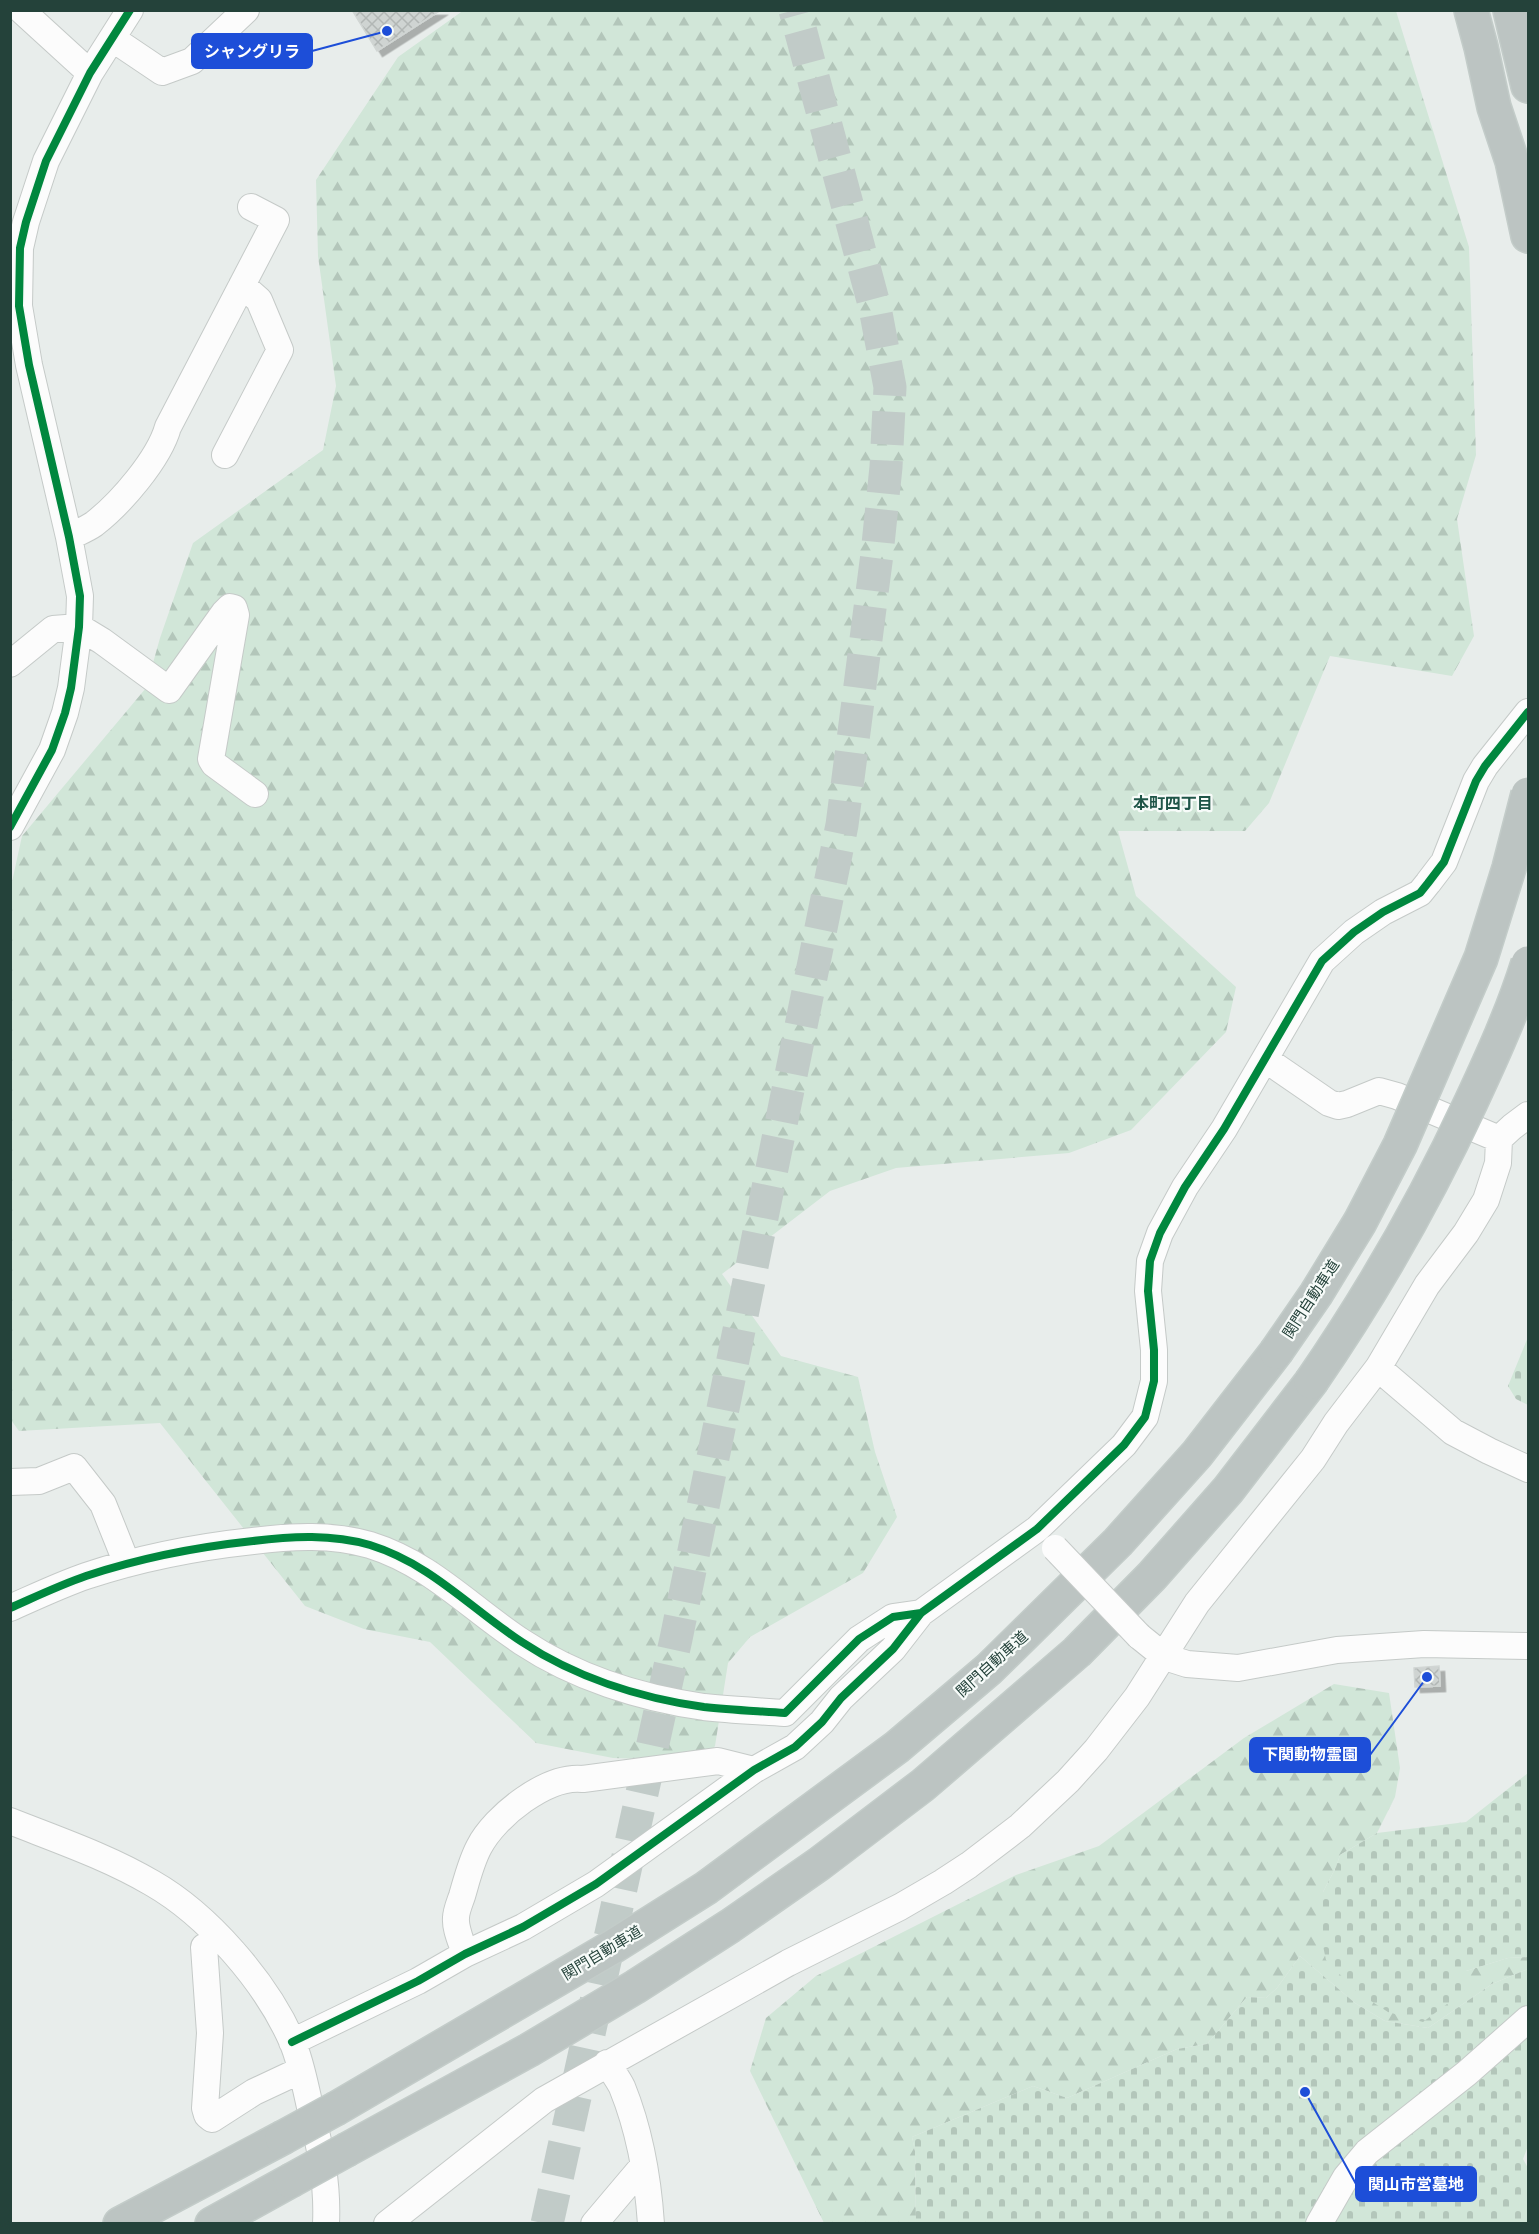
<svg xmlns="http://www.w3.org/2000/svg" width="1539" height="2234" viewBox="0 0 1539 2234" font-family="'Fira Sans Condensed','Noto Sans JP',sans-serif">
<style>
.forest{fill:url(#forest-firs)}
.cemetery{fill:url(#cemetery-stones)}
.building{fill:url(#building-cross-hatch);stroke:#d1d6d4;stroke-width:1.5;filter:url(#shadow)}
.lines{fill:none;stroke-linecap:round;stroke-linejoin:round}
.highway-tunnel{stroke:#c1cbc8;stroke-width:33;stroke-dasharray:33 16;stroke-linecap:butt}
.minor-casing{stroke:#c5cac8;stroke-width:28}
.highway-casing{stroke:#c3ccc9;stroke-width:36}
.minor{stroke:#fcfcfc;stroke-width:26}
.highway{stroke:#bcc4c2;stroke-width:33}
.minor-bridge-casing{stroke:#c5cac8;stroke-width:28;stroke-linecap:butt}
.highway-bridge-casing{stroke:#c3ccc9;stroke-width:36;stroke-linecap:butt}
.minor-bridge{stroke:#fcfcfc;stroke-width:26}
.highway-bridge{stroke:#bcc4c2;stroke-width:33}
.cycleway-casing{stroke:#f7fbf9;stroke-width:11}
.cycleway{stroke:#00873e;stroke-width:8}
.labels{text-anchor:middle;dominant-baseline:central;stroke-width:4.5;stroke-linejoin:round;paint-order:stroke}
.street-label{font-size:15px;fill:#24423a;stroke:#f7fbf9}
.neighbourhood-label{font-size:16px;font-weight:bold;fill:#1f5548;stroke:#f7fbf9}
.leader{fill:none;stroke:#1d4ed8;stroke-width:2}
.callout-dot{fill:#1d4ed8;stroke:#f7fbf9;stroke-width:2}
.callout{fill:#1d4ed8;stroke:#1d4ed8;stroke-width:2}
.callout-label{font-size:16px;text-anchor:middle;font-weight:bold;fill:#fff}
</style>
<defs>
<pattern id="forest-firs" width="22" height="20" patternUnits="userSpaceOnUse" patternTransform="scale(1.5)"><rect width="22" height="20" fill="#d1e6d8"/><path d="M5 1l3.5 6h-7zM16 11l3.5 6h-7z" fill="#b3c6ba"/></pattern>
<pattern id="cemetery-stones" width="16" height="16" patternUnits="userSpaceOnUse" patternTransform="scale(1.5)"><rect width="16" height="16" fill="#d1e6d8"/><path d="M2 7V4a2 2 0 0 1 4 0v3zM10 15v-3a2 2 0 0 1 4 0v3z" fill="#b3c6ba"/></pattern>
<pattern id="building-cross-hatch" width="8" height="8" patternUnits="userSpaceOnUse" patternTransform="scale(1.5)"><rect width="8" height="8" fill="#cfd4d2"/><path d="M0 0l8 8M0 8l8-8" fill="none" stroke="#b2b7b5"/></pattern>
<filter id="shadow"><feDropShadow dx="5.5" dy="5.5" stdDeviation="0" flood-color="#0004"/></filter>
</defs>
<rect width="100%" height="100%" fill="#e8edeb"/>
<path class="forest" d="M464,10L1396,11L1469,247L1476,455L1457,519L1474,636L1452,676L1330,656L1269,803L1245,831H1118L1136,896L1236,987L1226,1032L1131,1130L1069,1153L896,1168L830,1191L722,1274L781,1356L858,1377L875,1452L897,1517L863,1573L750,1637L728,1663L715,1746L705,1761L613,1758L536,1743L430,1642L364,1629L305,1606L160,1423L19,1431L11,1420L10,891L22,836L146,688L160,638L193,543L323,450L336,386L318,256L316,180L398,57Z
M1334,1684L1389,1693L1400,1768L1395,1797L1377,1833L1340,1855L1336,1867L1323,1892L1466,1971L1508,1958L1528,1957V1969L1492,1984L1428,2028L1385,2021L1355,2003L1300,1956L1277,1988L1266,1998L1247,1997L1207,2044L1177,2049L1067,2098L1033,2086L912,2137L915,2151L916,2223H824L750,2071L766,2018L816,1976L1016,1875L1099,1846L1244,1738Z"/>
<path class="cemetery" d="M1528,1337V1405L1516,1399L1508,1386Z
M1528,1773V1957L1508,1958L1466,1971L1467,1989L1423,2022L1388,2012L1357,1992L1326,1960L1319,1927L1323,1892L1336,1867L1340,1855L1377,1833L1466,1822Z
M1300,1956L1355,2003L1385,2021L1428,2028L1492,1984L1528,1969V2146L1523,2159L1528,2168V2223H916L915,2151L912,2137L1033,2086L1067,2098L1177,2049L1207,2044L1247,1997L1266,1998L1277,1988Z"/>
<path class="building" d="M352,10H441L377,51Z
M1439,1666L1440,1686L1415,1687L1414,1668Z"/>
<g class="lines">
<path class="highway-tunnel" d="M547,2224L676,1639L842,825L877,554L886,467L890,387L875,308L795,10"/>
<defs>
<path id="minor" d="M21,10L90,73
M113,39L162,72L192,61L246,10
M225,455L280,350L259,300L242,285
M69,537C77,533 87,529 94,524C121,503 159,459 168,427L276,220L251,207
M10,664L53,629L79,627L102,641L169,690L224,613L230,607L234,608L236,615L211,759L214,764L255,794
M10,827L52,750L65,713L71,688L79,627L80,596L69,537L29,365L19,306L20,248L26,222L46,161L90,73L130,10
M1265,1059L1329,1103L1338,1106L1347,1104L1379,1091L1397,1096L1499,1139
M1378,1368L1453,1432L1489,1451L1528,1469
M10,1482L39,1481L74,1467L103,1504L127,1564
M10,1608C35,1597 60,1585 86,1576C140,1558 197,1547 253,1541C292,1536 332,1534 370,1545C431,1564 470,1608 522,1642C575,1677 640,1698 704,1707C730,1710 758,1711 785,1713L859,1639L893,1617L921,1613
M1139,1636L1165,1657L1187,1664L1238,1668L1337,1650L1424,1644L1528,1646
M10,1821C58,1840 108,1857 152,1883C208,1915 266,1982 292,2041C301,2062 305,2085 310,2107C320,2146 328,2183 326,2224
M204,1947L210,2033L205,2108L207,2115L212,2119L254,2092L301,2070
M465,1954C462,1943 455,1929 456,1918C456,1911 460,1902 462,1896C467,1879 471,1862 479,1847C495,1816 547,1775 583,1779L718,1761L754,1770
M292,2042L418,1981L465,1954L523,1927L596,1884L754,1770L795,1747L822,1722L841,1698L893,1649L921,1613L1037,1529L1124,1445L1145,1417L1154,1381V1350L1148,1291L1150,1261L1160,1233L1185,1187L1224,1129L1322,961L1354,932L1383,912L1420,893L1428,883L1444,862L1476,781L1485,766L1528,712
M607,2063C612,2071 618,2079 622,2087C639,2129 648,2179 651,2224
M387,2224L544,2100L788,1963L900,1907L943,1882L969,1865L1020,1826L1068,1781L1096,1750L1137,1697L1197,1603L1313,1459L1336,1423L1378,1368L1427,1285L1466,1233L1486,1200L1498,1163L1499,1139L1512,1127L1528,1115
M594,2224L643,2166
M1319,2224L1346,2177L1367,2152L1467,2073L1528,2019"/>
<path id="highway" d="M1471,10L1481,47L1494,107L1512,161L1528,236
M1510,10L1528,86
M337,2108L614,1946L706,1888L897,1747L989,1669L1118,1542L1197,1454L1276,1352
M348,2149L529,2050L635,1987L730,1926L819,1864L923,1785L1077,1652L1152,1576L1228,1490L1311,1382
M120,2224L282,2138
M212,2224L290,2181"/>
</defs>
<use href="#minor" class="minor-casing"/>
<use href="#highway" class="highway-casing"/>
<use href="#minor" class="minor"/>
<use href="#highway" class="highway"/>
<defs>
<path id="minor-bridge" d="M1055,1548L1139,1636"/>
<path id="highway-bridge" d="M1276,1352L1316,1294L1360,1222L1400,1145L1481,958L1509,868L1528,794
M1311,1382C1373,1292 1425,1201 1471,1102C1492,1057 1513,1011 1528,963
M282,2138L337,2108
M290,2181L348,2149"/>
</defs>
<use href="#minor-bridge" class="minor-bridge-casing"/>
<use href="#highway-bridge" class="highway-bridge-casing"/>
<use href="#minor-bridge" class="minor-bridge"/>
<use href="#highway-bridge" class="highway-bridge"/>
<defs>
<path id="cycleway" d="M10,827L52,750L65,713L71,688L79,627L80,596L69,537L29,365L19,306L20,248L26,222L46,161L90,73L130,10
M10,1608C35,1597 60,1585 86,1576C140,1558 197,1547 253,1541C292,1536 332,1534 370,1545C431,1564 470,1608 522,1642C575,1677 640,1698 704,1707C730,1710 758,1711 785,1713L859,1639L893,1617L921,1613
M292,2042L418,1981L465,1954L523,1927L596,1884L754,1770L795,1747L822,1722L841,1698L893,1649L921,1613L1037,1529L1124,1445L1145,1417L1154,1381V1350L1148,1291L1150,1261L1160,1233L1185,1187L1224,1129L1322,961L1354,932L1383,912L1420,893L1428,883L1444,862L1476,781L1485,766L1528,712"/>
</defs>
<use href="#cycleway" class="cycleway-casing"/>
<use href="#cycleway" class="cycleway"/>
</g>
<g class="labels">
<g class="street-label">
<text transform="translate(1311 1299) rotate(-57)">関門自動車道</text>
<text transform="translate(992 1664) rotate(-42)">関門自動車道</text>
<text transform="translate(602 1953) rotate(-31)">関門自動車道</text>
</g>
<g class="neighbourhood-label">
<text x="1173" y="803">本町四丁目</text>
</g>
</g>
<path class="leader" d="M387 31L312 51M1427 1677L1370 1755M1305 2092L1356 2184"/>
<g class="callout-dot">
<circle cx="387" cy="31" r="6"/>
<circle cx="1427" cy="1677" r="6"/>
<circle cx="1305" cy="2092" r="6"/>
</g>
<g class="callout">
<rect x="192" y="34" width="120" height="34" rx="6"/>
<rect x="1250" y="1738" width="120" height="34" rx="6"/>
<rect x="1356" y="2167" width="120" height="34" rx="6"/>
</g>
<g class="callout-label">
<text x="252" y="57">シャングリラ</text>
<text x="1310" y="1760">下関動物霊園</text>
<text x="1416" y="2190">関山市営墓地</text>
</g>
<rect width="1539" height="2234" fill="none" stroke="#24423a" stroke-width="24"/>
</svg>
